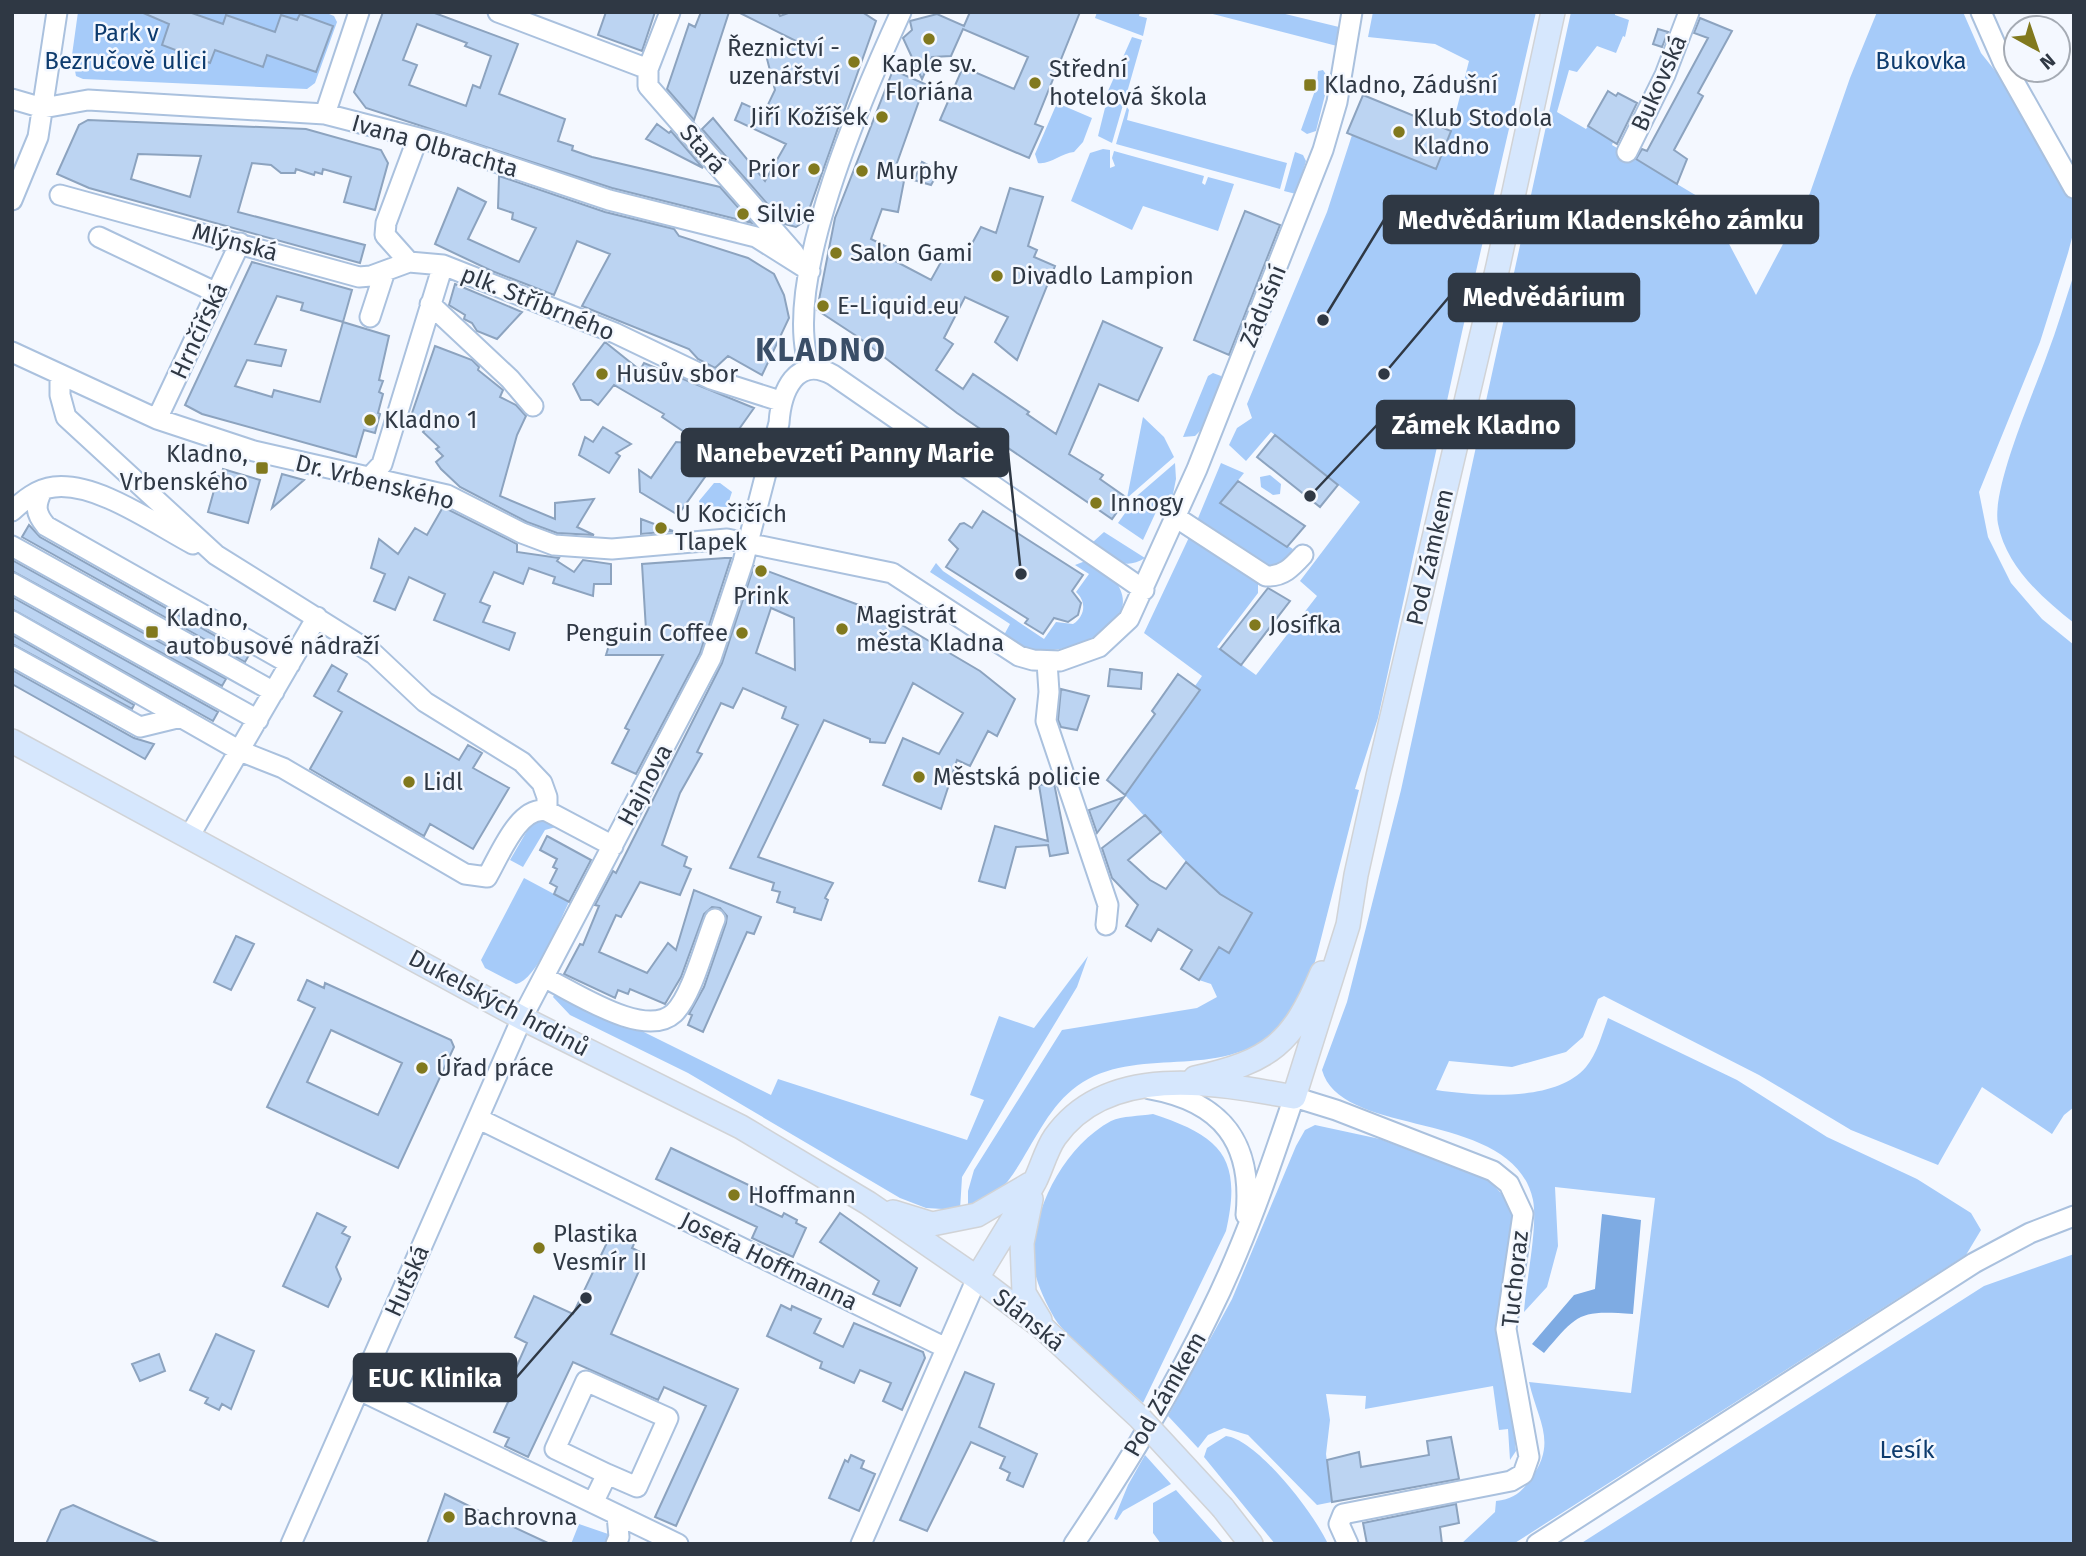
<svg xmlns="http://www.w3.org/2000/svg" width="2086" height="1556" viewBox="0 0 2086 1556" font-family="'Fira Sans',sans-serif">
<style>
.green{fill:#a6cbf9}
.water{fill:#7eabe3}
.building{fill:#bcd4f2;stroke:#8ca3bf;stroke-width:2;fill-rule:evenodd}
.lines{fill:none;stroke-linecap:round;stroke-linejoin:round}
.minor-casing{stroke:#aac1de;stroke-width:23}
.major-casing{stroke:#d1d3d6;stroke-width:26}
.minor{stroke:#fff;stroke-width:19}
.major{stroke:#d6e7fd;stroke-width:23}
.major-bridge-casing{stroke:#d1d3d6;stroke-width:26;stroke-linecap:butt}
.major-bridge{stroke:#d6e7fd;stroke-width:23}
.poi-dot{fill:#81791e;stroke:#f4f8ff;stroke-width:2.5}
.labels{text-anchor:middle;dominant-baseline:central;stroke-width:5;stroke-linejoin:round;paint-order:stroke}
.park-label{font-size:24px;fill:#0d3b6e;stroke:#f4f8ff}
.poi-label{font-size:24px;fill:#2f3844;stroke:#f4f8ff;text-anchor:start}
.street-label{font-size:24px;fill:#2f3844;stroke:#f4f8ff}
.district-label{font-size:32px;font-weight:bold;letter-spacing:2px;fill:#3a4e67;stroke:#f4f8ff}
.leader{fill:none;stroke:#2f3844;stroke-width:2.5}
.callout-dot{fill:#2f3844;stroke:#f4f8ff;stroke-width:2.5}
.callout{fill:#2f3844;stroke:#2f3844;stroke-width:2.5}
.callout-label{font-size:26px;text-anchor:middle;font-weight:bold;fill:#fff}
</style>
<rect width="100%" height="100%" fill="#f4f8ff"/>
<path class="green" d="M78,12H165L162,22L169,24L162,45L210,63L215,50L262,67L267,55L316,72L332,26L300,14L297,20L282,15L275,32L227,15L223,25L192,12H324L334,16L337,22L315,83L307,89L83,79L76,76L72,55Z
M1097,12H1140L1139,16L1147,18L1143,36L1095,18Z
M1205,12H1277L1339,27L1337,46Z
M1373,12H1536L1462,332L1378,718L1355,789L1359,790C1348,833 1337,876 1326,919C1318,949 1311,988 1292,1014C1232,1092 1135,1037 1072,1090C1044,1113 1030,1152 1008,1181L999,1191L968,1208V1191L974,1170L1062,1030L1197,1008L1217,997L1211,984L1199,980L1219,947L1252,913L1210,888L1125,795L1200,691L1195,686L1202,676L1144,633L1192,531L1258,581V593L1217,647L1256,675L1317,596L1300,581L1360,502L1271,432L1246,461L1229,445L1237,428L1252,418L1247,404L1327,212L1352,135L1436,169L1451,131L1469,61L1435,44L1368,37Z
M1571,12H1615V15L1629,20L1625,37L1623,36L1616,53L1597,46L1577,72L1569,70L1557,112L1586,129L1588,126L1613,142L1612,145L1707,202L1756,295L1810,193L1850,78L1877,12H1963L1981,53L2016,97L2074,192V230L2068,253L2040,342L1979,492L1988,537L2011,583L2042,619L2074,645V1107L2064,1115L2052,1134L1982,1087L1938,1165L1851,1130L1759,1075L1604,996L1598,999L1583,1037L1566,1052L1512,1067L1449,1061L1436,1090C1478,1096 1555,1103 1586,1067C1597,1054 1602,1034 1608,1018L1737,1080L1827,1137L1917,1179L1971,1213L1981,1230L1966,1255L1518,1541L1513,1544H1461L1495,1512L1496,1501C1514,1499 1522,1492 1532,1477C1557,1442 1538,1421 1529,1382L1631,1393L1655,1198L1555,1187L1558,1246L1547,1287L1524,1312C1526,1281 1538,1227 1533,1200C1513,1107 1341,1140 1322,1070L1347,1002L1401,790Z
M1132,37L1142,40L1126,96L1108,91Z
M1323,70L1329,79L1316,131L1307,134L1301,130L1317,85L1318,71Z
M1057,103L1092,118L1083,142L1074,152C1061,153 1050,165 1038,163L1035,154Z
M1114,103L1123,105L1112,143L1098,136L1105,108Z
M1127,107L1129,110L1127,120L1287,163L1280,189L1116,144Z
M1103,149L1110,150V168L1115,166L1112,158L1114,151L1204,176L1202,183L1205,185L1208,177L1234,184L1218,231L1143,206L1132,230L1071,201L1090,153Z
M1295,152L1303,155L1306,161L1296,194L1284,191Z
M2074,274V623C2042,598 2006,566 1998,524C1991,489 2034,392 2047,355C2057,329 2065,301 2074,274Z
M1213,373L1221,376L1222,381L1201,430L1195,436L1183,437L1208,376Z
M1143,417L1164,437L1174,457L1127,498Z
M1175,463L1176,479L1171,504L1161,501L1143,540L1118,523L1138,495Z
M1221,463L1244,473L1220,503L1293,549L1279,567L1252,563L1196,523Z
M1270,475L1281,484L1280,494L1273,495L1261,487L1260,477Z
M714,483H720L732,492L727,507L700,506L699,501Z
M1104,532L1145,558C1125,571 1110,559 1093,547V542Z
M1088,560C1099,568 1115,576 1120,589C1137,625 1076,650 1049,650C1032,651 1018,645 1004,635L1010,624L930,572L936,563L943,571L1044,639L1056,622L1073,624C1085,616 1087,602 1076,592L1089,574L1075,565Z
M543,819L573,836L556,827L545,830L523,867L510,860L531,824Z
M524,878L569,902C559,922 537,980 516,984L485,968L481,960Z
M1088,956L1077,987L962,1177L960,1210L926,1208L900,1198L688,1073L570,1015L553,997L557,989L771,1095L778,1079L967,1140L984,1100L970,1095L999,1016L1034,1028Z
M1153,1114C1220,1136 1243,1157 1226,1231L1143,1403C1122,1383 1068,1340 1055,1319C1043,1298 1031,1273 1033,1249C1037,1200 1067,1145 1111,1121C1122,1116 1140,1116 1153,1114Z
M1315,1125L1380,1139L1487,1179L1501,1193L1511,1210L1515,1227L1511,1402L1516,1451L1510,1460L1508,1429L1499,1430L1493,1386L1365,1409L1366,1396L1326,1394L1330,1420L1326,1454L1332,1502L1317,1505L1248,1435L1224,1428L1208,1435L1198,1448L1168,1416L1232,1299L1296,1146L1305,1130Z
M2074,1254V1544H1580L1984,1286Z
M1226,1436C1258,1440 1315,1515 1328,1544H1275L1204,1457L1207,1448Z
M1145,1455L1171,1484L1123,1511L1117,1520L1114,1519L1128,1485Z
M1176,1490L1224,1544H1161L1153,1533V1503Z
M579,1524L614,1536L610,1544H571Z"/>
<path class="water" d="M1602,1214L1641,1220L1633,1314C1579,1310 1578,1313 1544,1353L1532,1344L1574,1295L1595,1289Z"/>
<path class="building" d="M141,12H189L223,24L226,15L275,32L281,15L297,20L300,14L333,26L316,72L267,55L263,67L215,50L210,63L162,45L169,24Z
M383,12H432L518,44L499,94L565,119L558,141L573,146L572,150L592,157L720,187L752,223L612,188L366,108L354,92ZM417,24L467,43L465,46L491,56L480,88L473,85L466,106L409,85L417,65L403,60Z
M606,12H655L642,51L598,35Z
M701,12H729L694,120L667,89L689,24L695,27Z
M738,12H778L780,16L791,12H862L876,21L805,221L796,227L785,224L702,129L713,118L765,181L786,144L735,120L742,103L764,113L775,90L765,51L798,42Z
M970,12H1080L1035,124L1043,127L1029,158L940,120L963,67L1014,89L1028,57L963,29L951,56L932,57L922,79L903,38L912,30L910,21L937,14L964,26Z
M1700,18L1732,31L1698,93L1703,96L1674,150L1687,159L1677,184L1636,159L1642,149L1647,151L1708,38L1694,33Z
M1658,29L1668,32L1662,47L1653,44Z
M893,70L925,84L892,177L904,181L898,212L882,209L871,239L899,253L895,261L931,280L946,253L962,262L981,227L996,233L1010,188L1043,197L1028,246L1037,250L1034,257L1055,266L1017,360L995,342L1008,317L965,297L944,338L953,344L936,370L963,389L973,374L1029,412L1027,414L1056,434L1103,321L1162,348L1138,401L1099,384L1069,454L1103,475L1100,479L1127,498L1112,519L957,413L858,337L817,310L835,218Z
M1608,91L1616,96L1618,93L1637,103L1617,144L1588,126Z
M1363,95L1451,131L1436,169L1347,133Z
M88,120L306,129L381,150L388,163L375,210L344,202L351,177L323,169L322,174L315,172L314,175L296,169L295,173H281L271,165L252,163L238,212L365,245L360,263L89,188L57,174L79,125ZM138,154L201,156L190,197L131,179Z
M657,124L669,133L671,131L703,168L646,139Z
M922,162L939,171L931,185L914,180Z
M499,176L605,212L674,229L679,236L748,258L774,274L784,295L789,318L762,375L728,356L715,368L698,359L689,349L582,306L610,254L577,241L554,295L492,271L435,244L458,188L486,202L468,239L519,262L536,228L512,219L513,213L498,208Z
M1245,211L1280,225L1229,355L1194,340Z
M252,262L352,290L343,322L389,336L379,380L383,381L379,392L383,394L378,413L380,414L375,433L364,430L356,457L202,414L185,405ZM277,296L303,303L301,310L343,322L320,402L274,390L272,397L235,386L247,360L281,366L286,350L255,344Z
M455,284L522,312L497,339L477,331L472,323L464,319L465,315L449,305Z
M605,342L640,370L644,363L754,408L678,515L640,492L639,470L651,478L676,442L702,444L662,417L664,414L614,385L598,405L591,400H581L573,384Z
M435,346L472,360L479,367L478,370L503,390L500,397L516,405L526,416L517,435L500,496L555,519V503L594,499L577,527L594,535L557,533L527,522L460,487L441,469L436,462L443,456L436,449L439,447L423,432L428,426L410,419Z
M603,427L631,444L616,453L620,456L609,473L579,455L585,437L593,442Z
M1275,435L1338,485L1320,507L1257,457Z
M223,469L260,480L248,523L208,512L218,476L221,477Z
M282,474L304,480L272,508Z
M1238,481L1305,526L1287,547L1220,503Z
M443,507L517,544V552L559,558L557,561L574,572L583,560L611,564V584H594L593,596L553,583L555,577L529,568L523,584L494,572L480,602L490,606L483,622L515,633L509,650L434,620L445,594L409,577L395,610L374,601L385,574L371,568L379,539L398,554L415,528L427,535Z
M983,511L1083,575L1072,591L1081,603L1078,615L1068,622L1054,618L1043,634L1025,623L1028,619L946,567L958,549L949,540L960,524L964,523L972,528Z
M641,519L673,531L641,534Z
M29,525L40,537L249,655L245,662L22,537Z
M725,558H731L700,653L636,774L612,763L629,730L625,728L663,655H606L613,632L646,630L642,564Z
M12,560L226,679L222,686L12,571Z
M754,566L883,614L980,671L1015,699L997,736L988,731L970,766L957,760L941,809L883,785L903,738L939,754L963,713L913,683L885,743L870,742V739L824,720L758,857L833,883L825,898L828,900L821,920L794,912L795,908L777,902L780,892L772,890L774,883L730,868L798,725L782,718L786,707L743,688L733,708L721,703L697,752L702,754L680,793L662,845L687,857L684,866L691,869L680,895L640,882L621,917L616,915L599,952L647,973L668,943L676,950L694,890L761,917L754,934L747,932L703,1032L688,1025L692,1015L689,1014L704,987L726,923L727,916L720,908L712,907L704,914L681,977L665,1004L630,989L628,994L618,990L615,998L564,974L580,944L583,945L599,906L595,905L613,871L616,873L722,663ZM771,608L794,618L795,670L756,653Z
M1268,588L1290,601L1241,665L1220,649Z
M12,597L218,712L213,721L12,609Z
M12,635L134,705L132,709L12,644Z
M332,665L347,674L338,691L459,760L468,745L482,753L473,768L509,788L473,849L430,824L424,836L310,769L342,712L314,696Z
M1110,669L1142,673L1141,689L1108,686Z
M12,670L134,738L154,744L145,759L12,684Z
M1178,674L1200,690L1125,795L1107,780L1155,714L1152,711Z
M1061,689L1089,696L1077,730L1061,727L1058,720Z
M1054,783L1068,853L1050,856L1048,845L1016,847L1005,888L979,881L995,826L1048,841L1039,785Z
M1124,797L1097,833L1089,810Z
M1145,815L1161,832L1128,860L1150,880L1166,889L1186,862L1220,894L1252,913L1229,953L1219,947L1199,980L1181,969L1192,950L1158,929L1151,941L1126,926L1138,905L1112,878L1102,848Z
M547,836L591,860L569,902L554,894L557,887L550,883L557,869L553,867L557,859L540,850Z
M236,936L254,944L231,990L214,982Z
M307,980L324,988L325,983L451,1040L454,1047L398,1168L267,1107L315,1008L298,1000ZM331,1030L402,1063L378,1115L307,1082Z
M671,1148L757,1189L751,1202L782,1217L784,1213L797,1220L796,1223L806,1228L793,1257L752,1238L757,1227L656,1179Z
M317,1213L346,1227L342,1233L350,1237L336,1267L341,1279L328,1307L283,1286Z
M840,1213L917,1268L900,1306L873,1294L879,1281L820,1242Z
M613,1230L636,1240L632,1248L646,1255L611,1334L738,1389L676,1526L655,1517L706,1406L664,1387L658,1400L573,1362L528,1457L505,1446L509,1438L494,1432L509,1400L503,1397L527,1343L515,1337L534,1296L573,1314Z
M781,1305L791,1310L792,1306L821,1319L814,1333L843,1347L854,1323L923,1352L925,1358L902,1410L883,1401L891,1383L860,1370L854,1383L820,1368L822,1362L767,1336Z
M216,1334L254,1351L231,1409L222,1404L219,1410L205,1403L208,1398L190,1390Z
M159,1354L165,1371L140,1381L132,1364Z
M965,1372L994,1384L979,1427L1037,1454L1023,1487L1007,1480L1010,1473L1000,1468L1005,1457L971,1442L927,1531L900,1520Z
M1451,1437L1459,1479L1332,1502L1327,1460L1359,1452L1361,1467L1429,1455L1427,1441Z
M851,1455L864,1461L861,1468L875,1474L859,1511L829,1498L845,1460L848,1462Z
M445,1494L479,1511L550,1544H427Z
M1456,1504L1459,1523L1440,1527L1442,1544H1367L1363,1523Z
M73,1505L122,1527L161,1544H46L61,1510Z"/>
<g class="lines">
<defs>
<path id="minor" d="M498,12L648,69
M670,12L648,69V86L794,253
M1981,12L2003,62L2074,188
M12,99L43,108L88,100L325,114L442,144L609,200L756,237L810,271
M325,114L359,12
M1627,152L1665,75L1689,12
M60,195L359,277L371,276L409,262L443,265L615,333L711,379L780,401
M12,200L38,137L57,12
M99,237L217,293
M409,262L385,235L386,223L417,140
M430,304L510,379L533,406
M370,317L385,271
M12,352L157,419L254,451L447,495L522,533L554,545L612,549L727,539L892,573L1019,656L1033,660L1060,661L1099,647L1129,619L1197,469L1323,150L1337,102L1352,12
M806,353C789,264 863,95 901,12
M60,375V395L66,417L216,555L374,654L425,702L522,762L542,783L547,797V811L613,846
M157,419L240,243
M370,477L382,464L443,265
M42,491C35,505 35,513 46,526L290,664
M12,511C24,500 37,489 54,487C97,482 155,524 193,544
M1177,518L1266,576C1283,577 1292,567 1303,555
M12,546L274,692
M12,583L258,720
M12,621L240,751L283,768L465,874L487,877C499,857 519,804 547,811
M12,656L140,727L181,717
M1047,662L1049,692L1046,721L1108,905L1106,925
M190,835L317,617
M545,978C575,992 645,1040 674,1013C692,996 705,943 715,919
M1150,1089C1222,1102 1253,1142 1246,1215
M479,1119L946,1348
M359,1390L678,1544
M593,1503L607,1474L637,1487L668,1418L586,1381L555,1449L607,1474
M291,1544L522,1018L711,658L743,562L779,423C781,392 796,354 833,375L1144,590
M616,1544L619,1537L617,1515
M861,1544L977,1278
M1074,1544C1123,1471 1171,1394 1209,1315C1244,1245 1269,1171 1294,1097L1336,1110L1493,1171L1509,1184L1523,1214L1506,1329L1529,1457L1523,1474L1511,1481L1343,1514L1339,1524L1348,1544
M1537,1544L1974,1263L2030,1233L2074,1216"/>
<path id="major" d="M12,741L522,1018L741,1127L868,1203L977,1278L1044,1329
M1195,1078C1271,1061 1292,1044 1322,973
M1031,1199L1022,1243L1024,1293L1040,1320
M893,1212L932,1224L977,1215L1030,1184
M977,1278C996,1246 1017,1214 1035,1181C1042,1167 1046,1150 1055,1137C1108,1062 1217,1083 1294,1097L1348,925L1356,875L1378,776L1498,266L1553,12
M1223,1508L1251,1544"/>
</defs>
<use href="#minor" class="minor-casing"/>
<use href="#major" class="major-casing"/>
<use href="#minor" class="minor"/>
<use href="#major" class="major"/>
<defs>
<path id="major-bridge" d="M1044,1329L1139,1417L1223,1508"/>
</defs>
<use href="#major-bridge" class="major-bridge-casing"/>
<use href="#major-bridge" class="major-bridge"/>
</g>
<g class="poi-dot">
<circle cx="929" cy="39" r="7"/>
<circle cx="854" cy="62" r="7"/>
<circle cx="1035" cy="83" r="7"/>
<rect x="1303" y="78" width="14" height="14" rx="3.5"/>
<circle cx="882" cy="117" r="7"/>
<circle cx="1399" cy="132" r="7"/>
<circle cx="814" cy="169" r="7"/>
<circle cx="862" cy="171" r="7"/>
<circle cx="743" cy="214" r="7"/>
<circle cx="836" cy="253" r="7"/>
<circle cx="997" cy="276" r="7"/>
<circle cx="823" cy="306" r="7"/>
<circle cx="602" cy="374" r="7"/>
<circle cx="370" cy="420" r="7"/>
<rect x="255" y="461" width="14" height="14" rx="3.5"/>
<circle cx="1096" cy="503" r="7"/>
<circle cx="661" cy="528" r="7"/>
<circle cx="761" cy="571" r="7"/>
<circle cx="1255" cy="625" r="7"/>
<circle cx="842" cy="629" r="7"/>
<rect x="145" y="625" width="14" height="14" rx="3.5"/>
<circle cx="742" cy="633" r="7"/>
<circle cx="919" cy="777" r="7"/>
<circle cx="409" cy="782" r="7"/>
<circle cx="422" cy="1068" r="7"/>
<circle cx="734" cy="1195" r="7"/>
<circle cx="539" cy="1248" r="7"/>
<circle cx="449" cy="1517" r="7"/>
</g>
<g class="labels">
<g class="park-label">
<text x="126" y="33">Park v<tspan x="126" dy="28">Bezručově ulici</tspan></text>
<text x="1921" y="61">Bukovka</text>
<text x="1907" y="1450">Lesík</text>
</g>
<g class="poi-label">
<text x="840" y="48" text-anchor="end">Řeznictví -<tspan x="840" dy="28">uzenářství</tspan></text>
<text x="929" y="64" text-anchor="middle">Kaple sv.<tspan x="929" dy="28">Floriána</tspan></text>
<text x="1049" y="69">Střední<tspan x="1049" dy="28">hotelová škola</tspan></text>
<text x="1324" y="85">Kladno, Zádušní</text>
<text x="868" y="117" text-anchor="end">Jiří Kožíšek</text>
<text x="1413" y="118">Klub Stodola<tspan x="1413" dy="28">Kladno</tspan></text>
<text x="800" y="169" text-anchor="end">Prior</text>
<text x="876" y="171">Murphy</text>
<text x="757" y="214">Silvie</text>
<text x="850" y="253">Salon Gami</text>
<text x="1011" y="276">Divadlo Lampion</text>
<text x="837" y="306">E-Liquid.eu</text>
<text x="616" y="374">Husův sbor</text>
<text x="384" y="420">Kladno 1</text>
<text x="248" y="454" text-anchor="end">Kladno,<tspan x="248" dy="28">Vrbenského</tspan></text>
<text x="1110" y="503">Innogy</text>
<text x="675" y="514">U Kočičích<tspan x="675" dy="28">Tlapek</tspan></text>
<text x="761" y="596" text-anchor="middle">Prink</text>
<text x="856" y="615">Magistrát<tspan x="856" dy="28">města Kladna</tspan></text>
<text x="166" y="618">Kladno,<tspan x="166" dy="28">autobusové nádraží</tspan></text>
<text x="1269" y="625">Josífka</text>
<text x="728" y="633" text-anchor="end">Penguin Coffee</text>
<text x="933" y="777">Městská policie</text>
<text x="423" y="782">Lidl</text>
<text x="436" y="1068">Úřad práce</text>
<text x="748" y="1195">Hoffmann</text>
<text x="553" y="1234">Plastika<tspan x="553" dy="28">Vesmír II</tspan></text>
<text x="463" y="1517">Bachrovna</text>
</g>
<g class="street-label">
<text transform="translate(1659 83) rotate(-66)">Bukovská</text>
<text transform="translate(435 146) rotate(16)">Ivana Olbrachta</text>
<text transform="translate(703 149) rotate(49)">Stará</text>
<text transform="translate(235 242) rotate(15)">Mlýnská</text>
<text transform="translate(538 303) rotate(22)">plk. Stříbrného</text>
<text transform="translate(1263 306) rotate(-68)">Zádušní</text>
<text transform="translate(199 331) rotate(-65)">Hrnčířská</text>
<text transform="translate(375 482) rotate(14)">Dr. Vrbenského</text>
<text transform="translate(1430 557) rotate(-77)">Pod Zámkem</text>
<text transform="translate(645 785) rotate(-62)">Hajnova</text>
<text transform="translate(499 1003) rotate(28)">Dukelských hrdinů</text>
<text transform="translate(769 1261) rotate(26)">Josefa Hoffmanna</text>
<text transform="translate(1515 1279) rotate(-84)">Tuchoraz</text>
<text transform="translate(407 1281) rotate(-66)">Huťská</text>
<text transform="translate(1029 1320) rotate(39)">Slánská</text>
<text transform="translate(1165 1394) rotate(-60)">Pod Zámkem</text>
</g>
<g class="district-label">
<text x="821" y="350">KLADNO</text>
</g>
</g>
<path class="leader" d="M1323 320L1384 220M1384 374L1449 297M1310 496L1377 425M1021 574L1008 453M586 1298L516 1378"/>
<g class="callout-dot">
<circle cx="1323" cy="320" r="7"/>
<circle cx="1384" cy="374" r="7"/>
<circle cx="1310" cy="496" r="7"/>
<circle cx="1021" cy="574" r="7"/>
<circle cx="586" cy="1298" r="7"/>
</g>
<g class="callout">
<rect x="1384" y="196" width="434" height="47" rx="7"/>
<rect x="1449" y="274" width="190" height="47" rx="7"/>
<rect x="1377" y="401" width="197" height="47" rx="7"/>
<rect x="682" y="429" width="326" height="47" rx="7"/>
<rect x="354" y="1354" width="162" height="47" rx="7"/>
</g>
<g class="callout-label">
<text x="1601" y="229">Medvědárium Kladenského zámku</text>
<text x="1544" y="306">Medvědárium</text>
<text x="1476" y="434">Zámek Kladno</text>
<text x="845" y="462">Nanebevzetí Panny Marie</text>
<text x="435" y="1387">EUC Klinika</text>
</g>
<rect width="2086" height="1556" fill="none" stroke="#2f3844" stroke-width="28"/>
<g transform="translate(2037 49) rotate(140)"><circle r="33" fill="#f4f8ff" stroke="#a5abb4" stroke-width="2"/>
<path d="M0-5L12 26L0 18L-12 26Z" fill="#81791e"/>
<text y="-10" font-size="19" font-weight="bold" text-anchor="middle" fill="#2f3844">N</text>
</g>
</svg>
